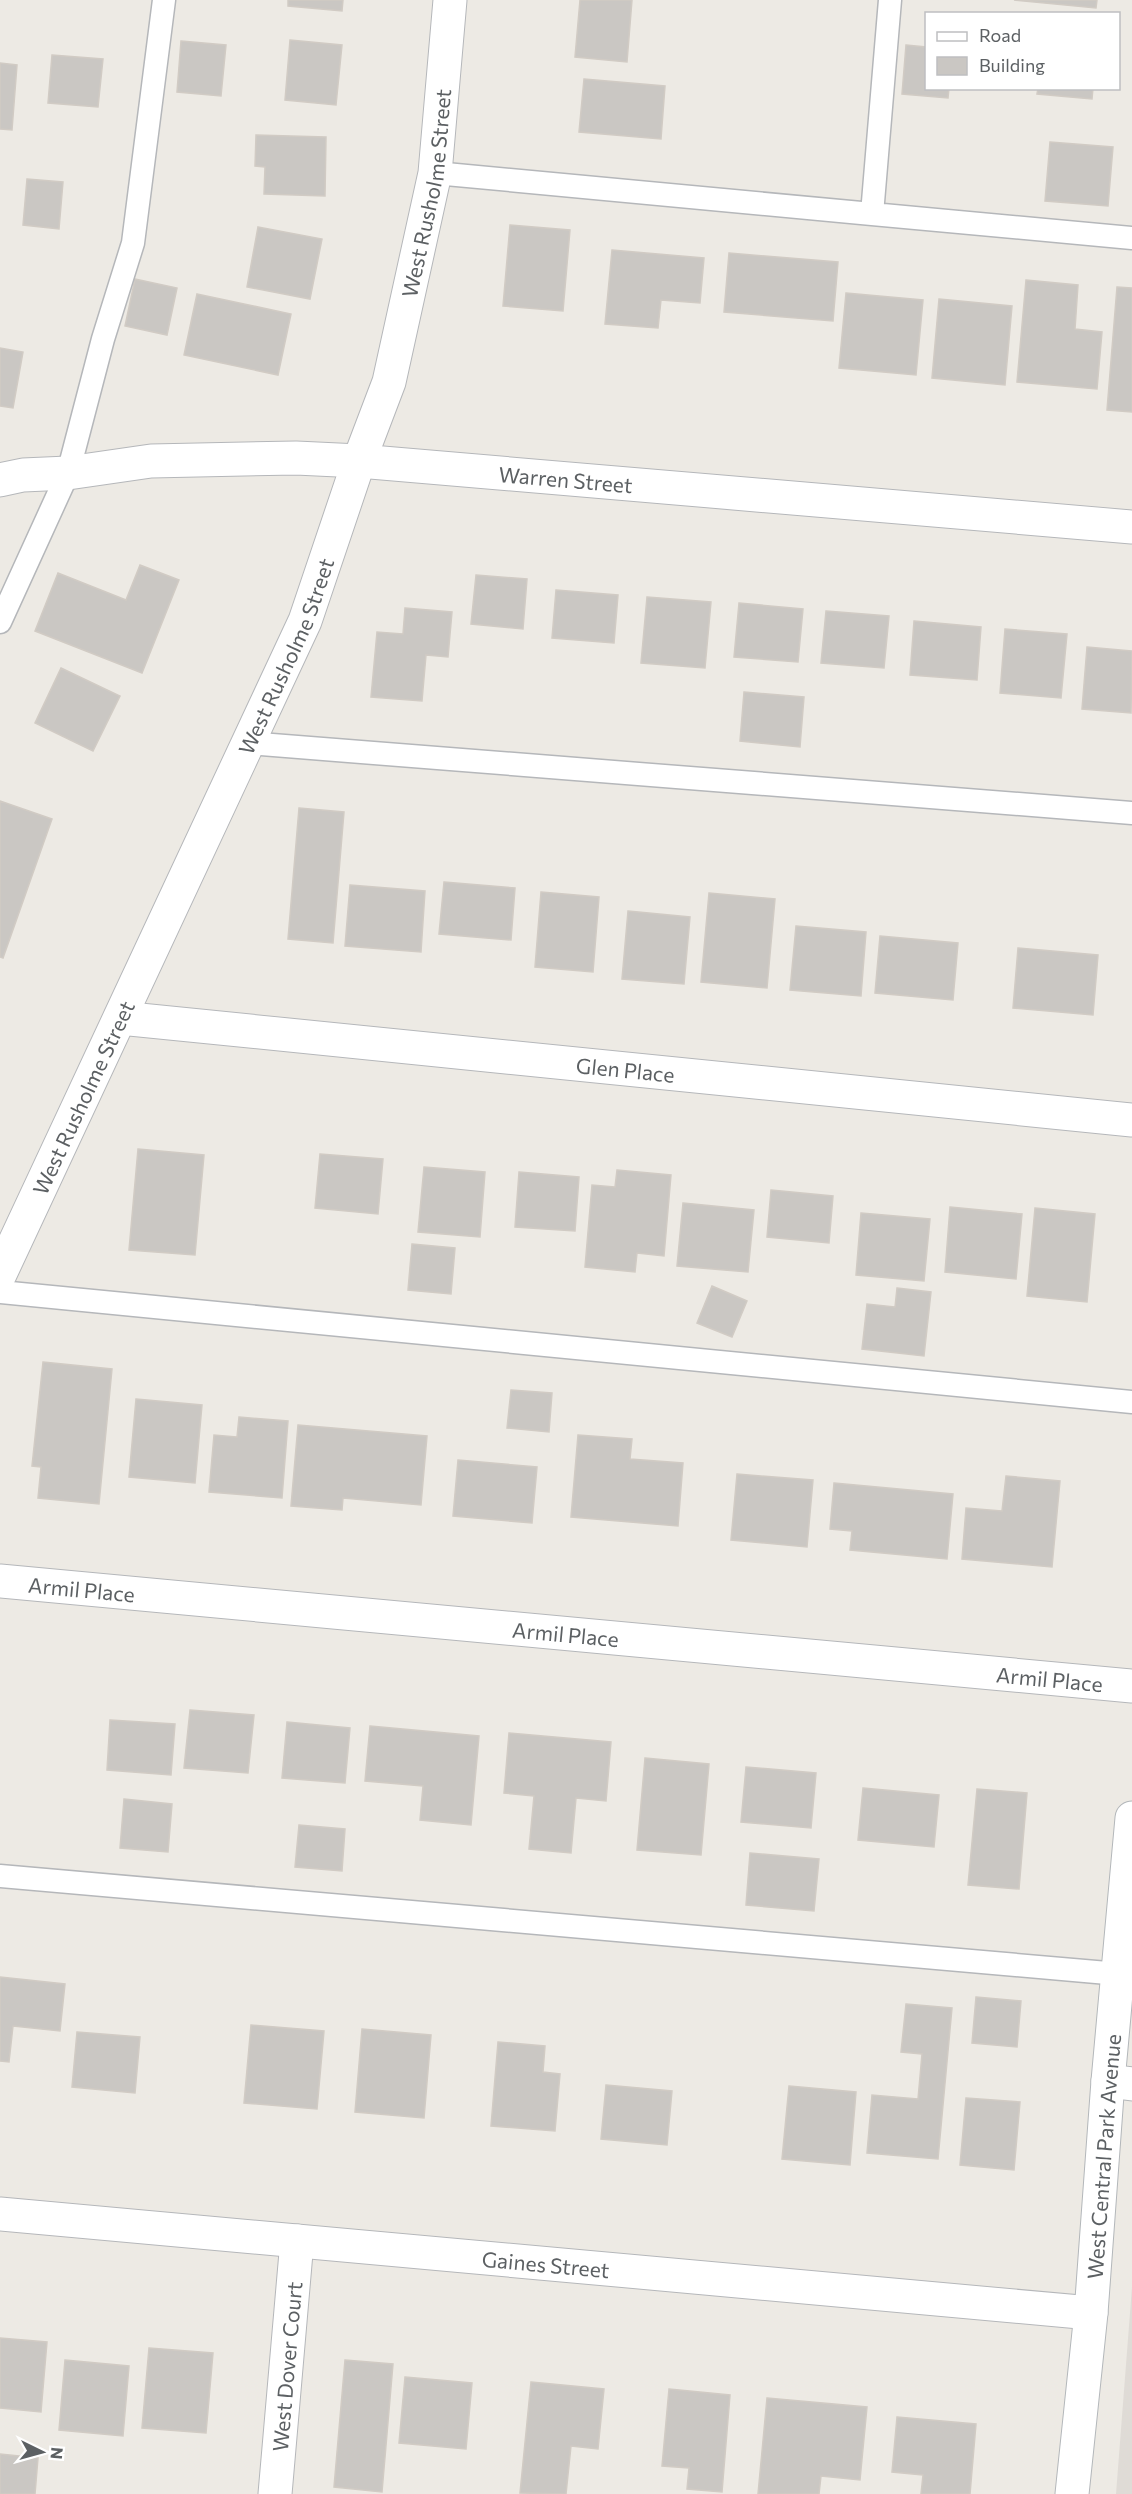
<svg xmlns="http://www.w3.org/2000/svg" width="1132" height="2494" viewBox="0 0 1132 2494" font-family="Commissioner,sans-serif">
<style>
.education{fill:#dfdbd6}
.building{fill:#cac7c3;stroke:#d1cbc4;stroke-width:1.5}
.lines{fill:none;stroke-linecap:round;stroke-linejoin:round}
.service-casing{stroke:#b5b7ba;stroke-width:25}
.minor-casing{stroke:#b5b7ba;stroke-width:35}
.secondary-casing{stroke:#b3b7ba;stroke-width:35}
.service{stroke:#fff;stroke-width:22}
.minor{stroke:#fff;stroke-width:33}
.secondary{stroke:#fff;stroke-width:33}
.labels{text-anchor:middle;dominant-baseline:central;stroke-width:5;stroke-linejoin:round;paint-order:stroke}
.street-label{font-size:21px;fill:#5c6063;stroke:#fff}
</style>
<rect width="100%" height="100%" fill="#edeae4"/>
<path class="education" d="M1132,2287V2494H1116Z"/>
<path class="building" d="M288,0H343L342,11L288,6Z
M580,0H632L627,62L575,57Z
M1014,0H1097L1096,8Z
M290,40L342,45L336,105L285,100Z
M181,41L226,45L221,96L177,92Z
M906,45L926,47V88H949L948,98L902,94Z
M52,55L103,59L98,107L48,103Z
M0,63L17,65L12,130L0,129Z
M584,79L665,86L661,139L579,132Z
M1038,88H1093L1092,99L1037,94Z
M256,135L326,137L325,196L264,194L265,167L255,166Z
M1050,142L1113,147L1108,206L1045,201Z
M27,179L63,182L59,229L23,225Z
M510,225L570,230L563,311L503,306Z
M258,227L322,239L310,299L247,287Z
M612,250L704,258L700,303L661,300L658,328L605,324Z
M729,253L838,262L833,321L724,312Z
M135,279L177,288L167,335L125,326Z
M1026,280L1078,285L1075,329L1102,332L1097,389L1017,382Z
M1117,287L1132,288V412L1107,410Z
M846,293L923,300L916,375L839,368Z
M197,294L291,314L278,375L184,355Z
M939,299L1012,306L1005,385L932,378Z
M0,348L23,352L13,408L0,406Z
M140,565L179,580L142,673L35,631L58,573L126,600Z
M476,575L527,579L523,629L471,624Z
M556,590L618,595L614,643L552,638Z
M647,597L711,602L705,668L641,663Z
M739,603L803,609L798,662L734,657Z
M405,608L452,612L448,657L426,655L422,701L371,697L377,632L403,634Z
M826,611L889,616L884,668L821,663Z
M914,621L981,627L977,680L910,675Z
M1005,629L1067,634L1061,698L1000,693Z
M1087,647L1132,651L1131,713L1082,709Z
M61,668L120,696L93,751L35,723Z
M744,692L804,697L800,747L740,741Z
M0,801L52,819L3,958L0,957Z
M299,808L344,812L333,943L288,939Z
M444,882L515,888L511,940L439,934Z
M350,885L425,891L421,952L345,946Z
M541,892L599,897L593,972L535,967Z
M709,893L775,899L767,988L701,982Z
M628,911L690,917L684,984L622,979Z
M796,926L866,932L861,996L790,990Z
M880,936L958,943L953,1000L875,993Z
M1018,948L1098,955L1093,1015L1013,1008Z
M138,1149L204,1155L195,1255L129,1250Z
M320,1154L383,1159L378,1214L315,1208Z
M424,1167L485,1172L480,1237L418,1232Z
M617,1170L671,1175L664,1256L637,1253L635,1272L585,1267L592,1185L615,1187Z
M519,1172L579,1177L575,1231L515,1227Z
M771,1190L833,1196L829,1243L767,1237Z
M683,1203L754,1210L748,1272L677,1266Z
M950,1207L1022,1214L1016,1279L945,1272Z
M1035,1208L1095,1214L1087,1302L1027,1296Z
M861,1213L930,1219L924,1281L856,1275Z
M412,1244L455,1248L451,1294L408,1290Z
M712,1286L747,1301L732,1337L697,1323Z
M897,1288L931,1292L924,1356L862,1349L867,1304L895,1307Z
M43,1362L112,1369L99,1504L38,1498L41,1467L32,1466Z
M511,1390L552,1393L549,1432L507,1428Z
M136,1399L202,1405L195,1483L129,1477Z
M239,1417L288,1421L282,1498L209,1492L214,1435L237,1437Z
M298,1425L427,1436L421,1505L343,1498L342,1510L291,1506Z
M578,1435L632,1439L630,1459L683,1463L678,1526L571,1517Z
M458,1460L537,1467L532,1523L453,1516Z
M737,1474L813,1480L807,1547L731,1540Z
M1006,1476L1060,1481L1052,1567L962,1559L966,1508L1002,1511Z
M834,1483L953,1494L947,1559L850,1550L852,1531L830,1529Z
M190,1710L254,1715L248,1773L184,1768Z
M110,1720L175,1724L171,1775L107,1770Z
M287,1722L350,1728L345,1783L282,1778Z
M370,1726L479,1736L471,1825L420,1820L423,1786L365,1781Z
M509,1733L611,1742L606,1801L576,1798L571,1853L529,1849L534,1796L504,1793Z
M645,1758L709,1764L701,1855L637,1850Z
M746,1767L816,1773L811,1828L741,1822Z
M863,1788L939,1795L934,1847L858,1840Z
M977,1789L1027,1793L1019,1889L968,1885Z
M124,1799L172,1804L168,1852L120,1848Z
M299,1825L345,1829L342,1871L295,1867Z
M750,1853L819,1859L814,1911L746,1905Z
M0,1977L65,1984L60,2031L13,2026L9,2062L0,2061Z
M976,1997L1021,2001L1017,2047L972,2043Z
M906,2004L952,2008L938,2159L867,2153L872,2095L918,2099L922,2054L901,2052Z
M251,2025L324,2031L317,2109L244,2103Z
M362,2029L431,2035L424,2118L355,2112Z
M77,2032L140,2037L135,2093L72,2087Z
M498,2042L545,2046L543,2072L560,2074L555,2131L491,2126Z
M606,2085L672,2091L667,2145L601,2139Z
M789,2086L856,2092L850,2165L782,2159Z
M966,2098L1020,2102L1014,2170L960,2165Z
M0,2338L47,2342L41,2412L0,2408Z
M149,2348L213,2353L206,2433L142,2428Z
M65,2360L129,2366L123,2436L59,2430Z
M345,2360L393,2364L382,2492L334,2487Z
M405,2377L472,2383L466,2449L399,2443Z
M531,2382L604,2389L598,2449L571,2446L566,2494L520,2493Z
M669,2389L730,2395L722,2492L687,2489L689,2468L662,2466Z
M767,2398L867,2407L860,2480L821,2476L819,2494H758Z
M897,2417L976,2424L970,2494H921L923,2475L892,2472Z
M0,2454L38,2458L35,2494H0Z"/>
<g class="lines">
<defs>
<path id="service" d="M435,173L872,214L890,0
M872,214L1132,238
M0,622L68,473L103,339L133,243L164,0
M247,743L1132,813
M0,1292L1132,1402
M0,1876L1119,1974"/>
<g id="minor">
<path id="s1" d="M0,480L23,475L68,473L151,461L296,458L359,461L1132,527"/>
<path id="s2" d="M120,1018L1132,1120"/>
<path id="s3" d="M0,1274L305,621L359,461L389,382L435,173L450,0"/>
<path id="s4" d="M0,1581L1132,1686"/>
<path d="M1108,2081L1132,2084"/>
<path id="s5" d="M0,2214L1091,2313"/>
<path id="s6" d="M275,2494L297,2241"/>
</g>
<g id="secondary">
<path id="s7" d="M1072,2494L1091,2313L1108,2081L1132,1818"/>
</g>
</defs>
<use href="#service" class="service-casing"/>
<use href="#minor" class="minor-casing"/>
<use href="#secondary" class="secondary-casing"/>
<use href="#service" class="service"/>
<use href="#minor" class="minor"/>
<use href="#secondary" class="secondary"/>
</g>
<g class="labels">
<g class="street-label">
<text stroke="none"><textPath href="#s3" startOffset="1167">West Rusholme Street</textPath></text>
<text stroke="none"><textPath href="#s1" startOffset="568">Warren Street</textPath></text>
<text stroke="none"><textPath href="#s3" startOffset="681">West Rusholme Street</textPath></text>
<text stroke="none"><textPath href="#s2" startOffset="508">Glen Place</textPath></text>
<text stroke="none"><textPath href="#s3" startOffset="195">West Rusholme Street</textPath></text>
<text stroke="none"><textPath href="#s4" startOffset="82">Armil Place</textPath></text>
<text stroke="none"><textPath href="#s4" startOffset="568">Armil Place</textPath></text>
<text stroke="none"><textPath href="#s4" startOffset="1054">Armil Place</textPath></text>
<text stroke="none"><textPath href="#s7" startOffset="339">West Central Park Avenue</textPath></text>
<text stroke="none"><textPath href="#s5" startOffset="548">Gaines Street</textPath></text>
<text stroke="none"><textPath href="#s6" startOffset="128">West Dover Court</textPath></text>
</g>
</g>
<rect x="925" y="12" width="195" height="78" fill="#ffffff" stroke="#bebfc1" stroke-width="1.5"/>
<rect x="937" y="32" width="30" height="9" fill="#ffffff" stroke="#bebfc1" stroke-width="1.5"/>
<text x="979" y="42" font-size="18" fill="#5c6063">Road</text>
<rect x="937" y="57" width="30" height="18" fill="#cac7c3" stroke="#bebfc1" stroke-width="1.5"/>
<text x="979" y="72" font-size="18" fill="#5c6063">Building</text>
<g transform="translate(42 2452) rotate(95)" stroke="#ffffff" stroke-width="4.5" paint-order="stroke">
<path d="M0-4.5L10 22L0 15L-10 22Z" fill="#5c6063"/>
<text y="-9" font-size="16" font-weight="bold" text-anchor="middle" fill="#5c6063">N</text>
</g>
</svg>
